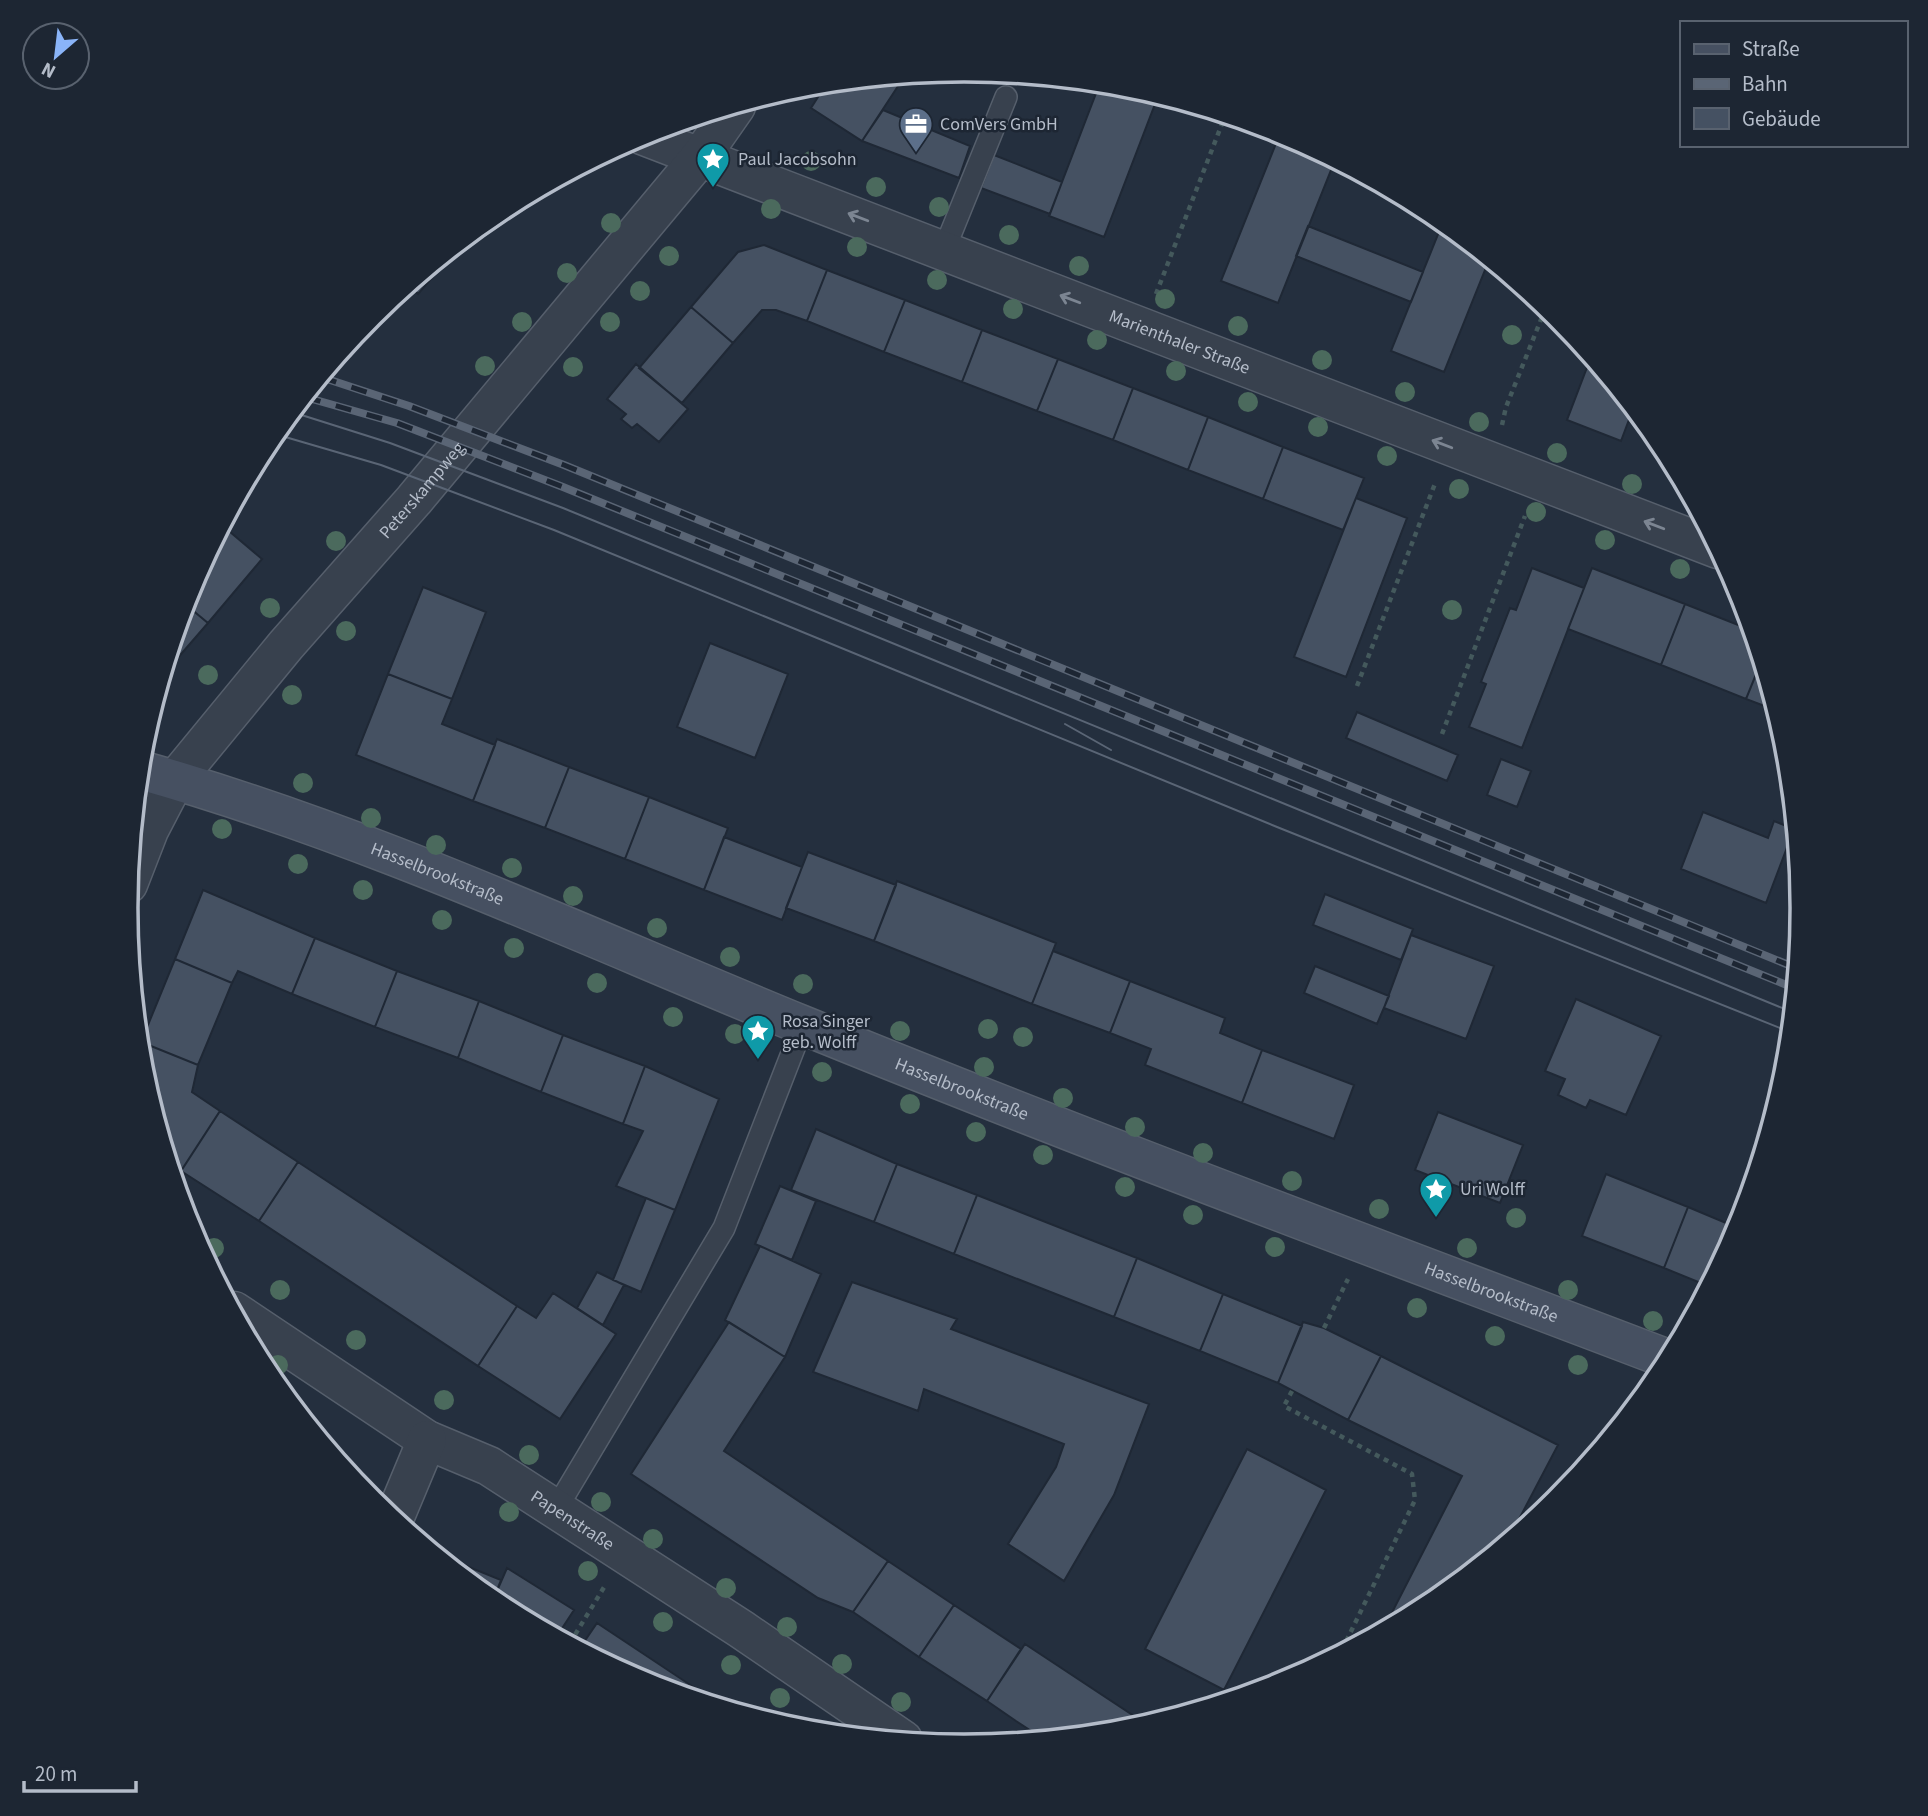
<svg xmlns="http://www.w3.org/2000/svg" width="1928" height="1816" viewBox="0 0 1928 1816" font-family="'Source Sans 3',sans-serif">
<style>
.building{fill:#455162;stroke:#1f2835;stroke-width:2}
.lines{fill:none;stroke-linecap:round;stroke-linejoin:round}
.lane-casing{stroke:#565f6c;stroke-width:24}
.street-casing{stroke:#565f6c;stroke-width:41}
.secondary-casing{stroke:#565f6c;stroke-width:41}
.path{stroke:#44595c;stroke-width:4.5;stroke-dasharray:5 5;stroke-linecap:butt}
.lane{stroke:#38414e;stroke-width:21}
.street{stroke:#38414e;stroke-width:38}
.secondary{stroke:#465061;stroke-width:38}
.tram{stroke:#5a6575;stroke-width:2}
.rail-casing{stroke:#5a6575;stroke-width:8}
.rail{stroke:#1d2633;stroke-width:5;stroke-dasharray:16;stroke-linecap:butt}
.tree{fill:#4b6a5d}
.oneway{stroke:#7c8592}
.labels{text-anchor:middle;dominant-baseline:central;stroke-width:5;stroke-linejoin:round;paint-order:stroke}
.poi-label{font-size:18px;fill:#b4bcc9;stroke:#1d2633;text-anchor:start}
.street-label{font-size:18px;fill:#b4bcc9;stroke:#1d2633}
.rim{fill:none;stroke:#b4bcc9;stroke-width:3.5}
</style>
<rect width="100%" height="100%" fill="#242f3e"/>
<path class="building" d="M902,76L904,77L862,141L811,108L827,83Z
M1100,83L1155,104L1104,237L1049,216Z
M1108,84L1128,86L1166,98L1162,107Z
M883,110L970,146L959,178L862,141Z
M1279,136L1335,160L1278,303L1221,281Z
M994,155L1062,182L1050,214L981,188Z
M1443,222L1489,260L1444,372L1391,351Z
M1308,226L1423,272L1411,302L1296,256Z
M468,236L418,294L408,285Z
M764,245L827,270L807,321L776,310H762L733,343L691,307L738,252Z
M827,270L905,300L884,352L807,321Z
M905,300L982,330L962,382L884,352Z
M691,307L733,343L682,403L639,368Z
M982,330L1058,359L1037,411L962,382Z
M1591,357L1633,409L1621,441L1567,420Z
M1058,359L1133,388L1113,440L1037,411Z
M636,364L688,409L659,442L637,424L632,428L621,419L626,414L607,399Z
M1133,388L1208,417L1188,470L1113,440Z
M1208,417L1283,447L1263,499L1188,470Z
M1283,447L1364,478L1343,530L1263,499Z
M1356,498L1407,518L1346,677L1294,657Z
M223,526L262,559L208,623L185,604L190,587Z
M1532,568L1584,588L1522,748L1469,727L1486,684L1481,682L1510,608L1516,610Z
M1592,568L1685,604L1661,665L1568,629Z
M423,587L486,612L452,699L388,674Z
M185,604L208,623L163,675Z
M1685,604L1751,630L1761,662L1746,699L1661,665Z
M710,643L788,674L755,758L677,727Z
M1761,662L1775,710L1746,699Z
M388,674L452,699L442,724L495,745L473,801L356,755Z
M1357,712L1458,755L1447,781L1346,738Z
M497,739L569,767L545,828L473,801Z
M1501,759L1531,771L1517,807L1487,795Z
M569,767L649,797L625,859L545,828Z
M649,797L728,828L704,890L625,859Z
M1703,812L1768,838L1774,821L1794,829L1766,903L1681,869Z
M724,837L802,867L782,920L704,890Z
M808,852L896,885L874,941L786,908Z
M897,881L1056,943L1032,1004L874,941Z
M203,890L315,938L292,994L238,971L232,983L175,959Z
M1325,894L1413,929L1401,960L1313,925Z
M1411,935L1494,966L1466,1039L1384,1008Z
M315,938L397,971L375,1027L292,994Z
M1053,951L1130,981L1110,1033L1032,1004Z
M175,959L232,983L198,1065L141,1042Z
M1315,966L1389,996L1377,1024L1304,993Z
M397,971L479,1001L458,1058L375,1027Z
M1130,981L1225,1018L1220,1033L1262,1050L1242,1103L1145,1065L1151,1049L1110,1033Z
M1576,999L1661,1036L1626,1115L1590,1100L1586,1108L1558,1095L1565,1079L1545,1071Z
M479,1001L563,1035L541,1092L458,1058Z
M563,1035L645,1066L623,1124L541,1092Z
M141,1042L198,1065L192,1092L220,1111L181,1171L170,1163L142,1071Z
M1262,1050L1354,1085L1334,1139L1242,1103Z
M645,1066L719,1099L675,1210L616,1186L643,1131L623,1124Z
M220,1111L298,1162L259,1221L181,1171Z
M1438,1112L1523,1145L1500,1203L1415,1170Z
M816,1129L897,1164L874,1222L791,1190Z
M298,1162L517,1306L478,1366L259,1221Z
M897,1164L977,1195L954,1254L874,1222Z
M1606,1174L1688,1207L1664,1268L1582,1236Z
M780,1186L816,1201L792,1260L755,1244Z
M977,1195L1137,1258L1114,1317L954,1254Z
M646,1198L675,1210L641,1292L613,1280Z
M1688,1207L1738,1228L1708,1286L1664,1268Z
M760,1246L821,1274L785,1357L725,1320Z
M1137,1258L1223,1294L1200,1351L1114,1317Z
M597,1272L624,1285L603,1325L577,1308Z
M852,1282L957,1319L951,1329L1149,1404L1114,1495L1064,1581L1008,1544L1056,1467L1064,1444L924,1389L918,1411L813,1372Z
M553,1293L616,1334L560,1419L478,1366L517,1306L536,1318Z
M1223,1294L1302,1326L1278,1383L1200,1351Z
M729,1322L785,1357L724,1451L888,1561L853,1612L818,1598L631,1474Z
M1303,1322L1324,1328L1381,1356L1348,1420L1278,1383Z
M1381,1356L1558,1445L1508,1540L1429,1605L1383,1630L1462,1476L1348,1420Z
M1247,1449L1326,1490L1224,1690L1145,1649Z
M437,1554L501,1580L493,1600Z
M888,1561L954,1605L919,1657L853,1612Z
M507,1568L574,1610L557,1636L493,1600Z
M954,1605L1021,1649L987,1701L919,1657Z
M597,1623L722,1706L643,1682L580,1648Z
M1025,1644L1146,1724L1127,1730L1042,1738L1016,1721L987,1701Z"/>
<g class="lines">
<defs>
<path id="lane" d="M944,250L1006,97
M556,1509L724,1228L803,1025"/>
<g id="street">
<path id="s1" d="M642,135L1718,549"/>
<path id="s2" d="M128,884L149,830L175,780L286,645L414,500L701,156L736,106"/>
<path id="s3" d="M234,1311L427,1440L489,1466L741,1629L903,1740"/>
<path d="M394,1519L427,1440"/>
</g>
<g id="secondary">
<path id="s4" d="M140,770C367,834 582,935 800,1024C1087,1141 1379,1249 1668,1359"/>
</g>
</defs>
<use href="#lane" class="lane-casing"/>
<use href="#street" class="street-casing"/>
<use href="#secondary" class="secondary-casing"/>
<path class="path" d="M1156,294L1225,116
M1502,425L1506,407L1546,307
M1357,686L1436,481
M1442,734L1525,516
M1324,1328L1348,1279
M1292,1391L1284,1406L1412,1474L1415,1500L1341,1652
M570,1643L606,1584"/>
<use href="#lane" class="lane"/>
<use href="#street" class="street"/>
<use href="#secondary" class="secondary"/>
<path class="tram" d="M292,412L390,443L563,508L1792,1012
M275,434L381,465L554,530L1277,827L1790,1032
M1065,724L1111,750"/>
<defs>
<path id="rail" d="M321,377L409,406L564,465L1796,968
M305,397L397,423L563,487L1794,988"/>
</defs>
<use href="#rail" class="rail-casing"/>
<use href="#rail" class="rail"/>
</g>
<g class="tree">
<circle cx="811" cy="161" r="10"/>
<circle cx="876" cy="187" r="10"/>
<circle cx="939" cy="207" r="10"/>
<circle cx="771" cy="209" r="10"/>
<circle cx="611" cy="223" r="10"/>
<circle cx="1009" cy="235" r="10"/>
<circle cx="857" cy="247" r="10"/>
<circle cx="669" cy="256" r="10"/>
<circle cx="1079" cy="266" r="10"/>
<circle cx="567" cy="273" r="10"/>
<circle cx="937" cy="280" r="10"/>
<circle cx="640" cy="291" r="10"/>
<circle cx="1165" cy="299" r="10"/>
<circle cx="1013" cy="309" r="10"/>
<circle cx="522" cy="322" r="10"/>
<circle cx="610" cy="322" r="10"/>
<circle cx="1238" cy="326" r="10"/>
<circle cx="1512" cy="335" r="10"/>
<circle cx="1097" cy="340" r="10"/>
<circle cx="1322" cy="360" r="10"/>
<circle cx="485" cy="366" r="10"/>
<circle cx="573" cy="367" r="10"/>
<circle cx="1176" cy="371" r="10"/>
<circle cx="1405" cy="392" r="10"/>
<circle cx="1248" cy="402" r="10"/>
<circle cx="1479" cy="422" r="10"/>
<circle cx="1318" cy="427" r="10"/>
<circle cx="1557" cy="453" r="10"/>
<circle cx="1387" cy="456" r="10"/>
<circle cx="1632" cy="484" r="10"/>
<circle cx="1459" cy="489" r="10"/>
<circle cx="1536" cy="512" r="10"/>
<circle cx="1605" cy="540" r="10"/>
<circle cx="336" cy="541" r="10"/>
<circle cx="1680" cy="569" r="10"/>
<circle cx="270" cy="608" r="10"/>
<circle cx="1452" cy="610" r="10"/>
<circle cx="346" cy="631" r="10"/>
<circle cx="208" cy="675" r="10"/>
<circle cx="292" cy="695" r="10"/>
<circle cx="303" cy="783" r="10"/>
<circle cx="371" cy="818" r="10"/>
<circle cx="222" cy="829" r="10"/>
<circle cx="436" cy="845" r="10"/>
<circle cx="298" cy="864" r="10"/>
<circle cx="512" cy="868" r="10"/>
<circle cx="363" cy="890" r="10"/>
<circle cx="573" cy="896" r="10"/>
<circle cx="442" cy="920" r="10"/>
<circle cx="657" cy="928" r="10"/>
<circle cx="514" cy="948" r="10"/>
<circle cx="730" cy="957" r="10"/>
<circle cx="597" cy="983" r="10"/>
<circle cx="803" cy="984" r="10"/>
<circle cx="673" cy="1017" r="10"/>
<circle cx="988" cy="1029" r="10"/>
<circle cx="900" cy="1031" r="10"/>
<circle cx="735" cy="1034" r="10"/>
<circle cx="1023" cy="1037" r="10"/>
<circle cx="984" cy="1067" r="10"/>
<circle cx="822" cy="1072" r="10"/>
<circle cx="1063" cy="1098" r="10"/>
<circle cx="910" cy="1104" r="10"/>
<circle cx="1135" cy="1127" r="10"/>
<circle cx="976" cy="1132" r="10"/>
<circle cx="1203" cy="1153" r="10"/>
<circle cx="1043" cy="1155" r="10"/>
<circle cx="1292" cy="1181" r="10"/>
<circle cx="1125" cy="1187" r="10"/>
<circle cx="1379" cy="1209" r="10"/>
<circle cx="1193" cy="1215" r="10"/>
<circle cx="1516" cy="1218" r="10"/>
<circle cx="1275" cy="1247" r="10"/>
<circle cx="214" cy="1248" r="10"/>
<circle cx="1467" cy="1248" r="10"/>
<circle cx="280" cy="1290" r="10"/>
<circle cx="1568" cy="1290" r="10"/>
<circle cx="1417" cy="1308" r="10"/>
<circle cx="1653" cy="1321" r="10"/>
<circle cx="1495" cy="1336" r="10"/>
<circle cx="356" cy="1340" r="10"/>
<circle cx="278" cy="1365" r="10"/>
<circle cx="1578" cy="1365" r="10"/>
<circle cx="444" cy="1400" r="10"/>
<circle cx="529" cy="1455" r="10"/>
<circle cx="601" cy="1502" r="10"/>
<circle cx="509" cy="1512" r="10"/>
<circle cx="653" cy="1539" r="10"/>
<circle cx="588" cy="1571" r="10"/>
<circle cx="726" cy="1588" r="10"/>
<circle cx="663" cy="1622" r="10"/>
<circle cx="787" cy="1627" r="10"/>
<circle cx="842" cy="1664" r="10"/>
<circle cx="731" cy="1665" r="10"/>
<circle cx="780" cy="1698" r="10"/>
<circle cx="901" cy="1702" r="10"/>
</g>
<defs><path id="oneway-shaft" d="M-6 0H5M1.5-3L5.5 0L1.5 3" fill="none" stroke-width="1.6" stroke-linecap="round" stroke-linejoin="round" transform="scale(1.75)"/></defs>
<g class="oneway">
<use href="#oneway-shaft" transform="translate(858 217) rotate(-159)"/>
<use href="#oneway-shaft" transform="translate(1070 299) rotate(-159)"/>
<use href="#oneway-shaft" transform="translate(1442 444) rotate(-159)"/>
<use href="#oneway-shaft" transform="translate(1654 525) rotate(-159)"/>
</g>
<defs>
<symbol id="office-pin" viewBox="-11 -11 22 30"><path d="M0 17L-7.5 6A9.5 9.5 0 1 1 7.5 6Z" fill="#5c6f8a" stroke="#1d2633"/><path d="M-6-3h4V-5.5h4V-3h4V5H-6ZM-1-4.5V-3h2v-1.5ZM-6 0V1H6V0Z" fill="#fff"/></symbol>
<symbol id="sight-pin" viewBox="-11 -11 22 30"><path d="M0 17L-7.5 6A9.5 9.5 0 1 1 7.5 6Z" fill="#0f9aa8" stroke="#1d2633"/><path d="M0-6L1.8-2.2L6-1.7L2.9 1.2L3.7 5.4L0 3.3L-3.7 5.4L-2.9 1.2L-6-1.7L-1.8-2.2Z" fill="#fff"/></symbol>
</defs>
<g fill-rule="evenodd">
<use href="#office-pin" x="897" y="105" width="38" height="52"/>
<use href="#sight-pin" x="694" y="140" width="38" height="52"/>
<use href="#sight-pin" x="739" y="1012" width="38" height="52"/>
<use href="#sight-pin" x="1417" y="1170" width="38" height="52"/>
</g>
<g class="labels">
<g class="poi-label">
<text x="940" y="124">ComVers GmbH</text>
<text x="738" y="159">Paul Jacobsohn</text>
<text x="782" y="1021">Rosa Singer<tspan x="782" dy="21">geb. Wolff</tspan></text>
<text x="1460" y="1189">Uri Wolff</text>
</g>
<g class="street-label">
<text stroke="none"><textPath href="#s1" startOffset="576">Marienthaler Straße</textPath></text>
<text stroke="none"><textPath href="#s2" startOffset="495">Peterskampweg</textPath></text>
<text stroke="none"><textPath href="#s4" startOffset="315">Hasselbrookstraße</textPath></text>
<text stroke="none"><textPath href="#s4" startOffset="882">Hasselbrookstraße</textPath></text>
<text stroke="none"><textPath href="#s4" startOffset="1449">Hasselbrookstraße</textPath></text>
<text stroke="none"><textPath href="#s3" startOffset="399">Papenstraße</textPath></text>
</g>
</g>
<path d="M0 0H1928V1816H0ZM138 908a826 826 0 1 1 1652 0a826 826 0 1 1-1652 0Z" fill="#1d2633" fill-rule="evenodd"/>
<path class="rim" d="M138 908a826 826 0 1 1 1652 0a826 826 0 1 1-1652 0Z"/>
<rect x="1680" y="21" width="228" height="126" fill="#1d2633" stroke="#59626f" stroke-width="2"/>
<rect x="1694" y="44" width="35" height="10" fill="#465061" stroke="#59626f" stroke-width="2"/>
<text x="1742" y="56" font-size="21" fill="#b4bcc9">Straße</text>
<rect x="1694" y="79" width="35" height="10" fill="#5a6575" stroke="#59626f" stroke-width="2"/>
<text x="1742" y="91" font-size="21" fill="#b4bcc9">Bahn</text>
<rect x="1694" y="108" width="35" height="21" fill="#455162" stroke="#59626f" stroke-width="2"/>
<text x="1742" y="126" font-size="21" fill="#b4bcc9">Gebäude</text>
<g transform="translate(56 56) rotate(208)"><circle r="33" fill="#1d2633" stroke="#59626f" stroke-width="2"/>
<path d="M0-5L12 26L0 18L-12 26Z" fill="#8ab4f8"/>
<text y="-10" font-size="19" font-weight="bold" text-anchor="middle" fill="#b4bcc9">N</text>
</g>
<path d="M24 1781v10h112v-10" fill="none" stroke="#b4bcc9" stroke-width="3.5"/>
<text x="35" y="1781" font-size="21" fill="#b4bcc9" stroke="#1d2633" stroke-width="5" paint-order="stroke">20 m</text>
</svg>
